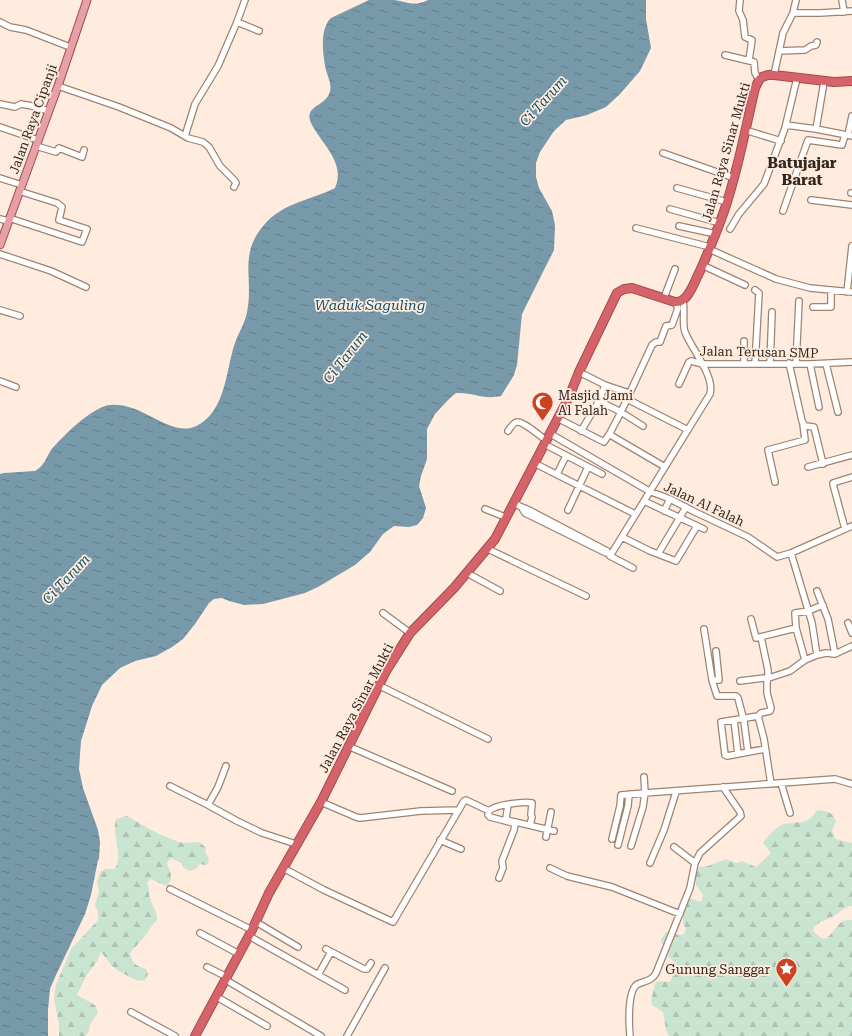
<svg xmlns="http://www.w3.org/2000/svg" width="852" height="1036" viewBox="0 0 852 1036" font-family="'Roboto Serif',serif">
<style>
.forest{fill:url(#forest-firs)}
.water{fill:url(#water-ripples)}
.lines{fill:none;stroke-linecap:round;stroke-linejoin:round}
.minor-casing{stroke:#9f8370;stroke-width:8}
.major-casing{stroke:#9d4e4f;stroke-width:9}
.highway-casing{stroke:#9d4e4f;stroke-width:10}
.minor{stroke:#fff;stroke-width:5.5}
.major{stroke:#e7a1a6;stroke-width:7}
.highway{stroke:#d7636a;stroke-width:8}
.labels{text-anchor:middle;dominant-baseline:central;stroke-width:3.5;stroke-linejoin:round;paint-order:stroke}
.street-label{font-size:13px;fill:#32261e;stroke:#ffecdf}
.poi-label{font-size:13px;fill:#32261e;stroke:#ffecdf;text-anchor:start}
.water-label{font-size:14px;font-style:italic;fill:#0e536a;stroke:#ffecdf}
.quarter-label{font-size:15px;font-weight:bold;fill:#32261e;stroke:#ffecdf}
</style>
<defs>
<pattern id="forest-firs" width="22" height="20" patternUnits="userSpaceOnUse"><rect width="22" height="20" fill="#cae4d2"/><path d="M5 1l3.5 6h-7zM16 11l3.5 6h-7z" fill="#aec3b4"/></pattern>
<pattern id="water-ripples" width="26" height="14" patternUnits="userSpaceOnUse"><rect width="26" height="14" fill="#7799a9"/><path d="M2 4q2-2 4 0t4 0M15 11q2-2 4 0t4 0" fill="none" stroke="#627d89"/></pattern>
</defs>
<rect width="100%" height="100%" fill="#ffecdf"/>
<path class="forest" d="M818,810C829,812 832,811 836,822L832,830L835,839L852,843V906L847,907L832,917L824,921L820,922L814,927L813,931L820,937L824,939C835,935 837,917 852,920V1036H669L666,1030L663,1012L652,1005L651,1001L655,983L659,981L670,982L672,977L678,973L679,967L671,959L668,957L669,949L661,943V939L666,932L679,935L684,934L686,929C679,917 684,910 689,898L701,902L703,895L696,885V872L700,867L708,866L726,859L736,863L742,861L756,867L771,853L763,843C767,837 777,825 785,824C797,821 809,825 816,811Z
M127,816C142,824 157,835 174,840C177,842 182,843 186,843C197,843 197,839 206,848L205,852L209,858L208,864L204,865L200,864L196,869L190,871L184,868L182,863L170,858L167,863C170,873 175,879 166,886L151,879L147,882C150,887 148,893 150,898C152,907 157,909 157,920C151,926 148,932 143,938C139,944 134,947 130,953C132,963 136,966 146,969L148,974L145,980L138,981L122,973L112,966L101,952L98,960L86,976L77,995L95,1005L98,1013L90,1024L89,1032L85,1036H59V1025L54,999L56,985L71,949L98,920V913L95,904L99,892L97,882L100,872L105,869H115C124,853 111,836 116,819Z"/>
<path class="water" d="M369,0C377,0 386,0 394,0C408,2 414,7 428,0H646V19L651,48L640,71L620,94L606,107L587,115L566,120L554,131L540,152L536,163V177L539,188L552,211L555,225L554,250L522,314L517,365L514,375L501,396C483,400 473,392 456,393L450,398L435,414L427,429V459L421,476L419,486L426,508L423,518L417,525L409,527L394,526L383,534L370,552L355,565L318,587L305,593L263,604L244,605L229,601L222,598L214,599L209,603L195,624L183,639L172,647L156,656L135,661L120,668L102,685L92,706L81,741L79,769L83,788L98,830L100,842L99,859L98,860L91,895L85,914L56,975L50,989L48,1010V1036H0V474L4,473L35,471C44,466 46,458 51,450C62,437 93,406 110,405C149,401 179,453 211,414C227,394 227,366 235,343C239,332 245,323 247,312C254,278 238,255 264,225C282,203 311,200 335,188C346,163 322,144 312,125C302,106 324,107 329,94C333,86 328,78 326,70C323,56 319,29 331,18Z"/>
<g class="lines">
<defs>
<path id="minor" d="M740,0L739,11L743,20L745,37L752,40L749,60
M842,0L844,12
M793,13H820L852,11
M0,22L10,27L26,30L70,47
M237,22L259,31
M779,51L805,50L811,46L816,45L817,42
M725,55L754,62L755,73L759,80
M774,75L783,33L793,13L796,0
M58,86L119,107L171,128L188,138L203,142L209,147L220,166L235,181L236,183L234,187
M0,104L15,107L21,104L32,106L49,111
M786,125L816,129L852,136
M0,127L38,140
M816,129L824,82
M745,130L781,141
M848,135L852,116
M185,136L195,104L218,66L237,22L245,0
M36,146L56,152L59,148L82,157L84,150
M663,153L734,178
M0,178L22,185
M677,188L727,202
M851,193H852
M811,200L852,205
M670,209L720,223
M783,211L808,140L842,145L845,135
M9,218L82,242L87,229L59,220L62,207L57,203L19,191
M0,219L8,221
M679,226L716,234
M636,228L710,247
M730,229L739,214L764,184L785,128L797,78
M709,249L776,279L810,288L852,292
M0,254L51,271L86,287
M702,265L745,285
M755,290L759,293L755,364
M847,292L852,246
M664,298L675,269
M813,307H831V290
M0,310L20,316
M789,363L802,421L805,426L814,427L823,464
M744,364V341
M770,364L772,312
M796,364L799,301
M810,364L819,407
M826,364L838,412
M579,372L605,385L629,393
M0,381L16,387
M679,384L689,362L691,361L703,364H810L852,362
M627,399L688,430
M599,401L621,412L643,426
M557,418L604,442L610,433L612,436L665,467
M508,431C510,428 514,422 517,422C523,421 540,436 546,440
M581,431L599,401L605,385
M549,433L649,491L670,499L695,512L748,537L777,557L791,553L852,526
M610,433L621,412L652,345L656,342H660L666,326L672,325L678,308L675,302
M544,444L602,474
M534,463L635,514
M808,467L852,455
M557,474L566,456
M775,482L768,450L805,440L803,424
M514,501L519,506L527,509L607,551L606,553L525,513L522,508
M644,501L704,529
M485,509L505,517
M568,510L588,467
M664,511L670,499
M845,529L833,484V483L852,477
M622,537L650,551L676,561L697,526
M488,549L586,596
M791,553L812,623L817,655
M658,554L686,507
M633,568L610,556L710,394C715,376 691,348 685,332C682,325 685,310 683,301
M467,573L500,591
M817,591L828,619L835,654
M383,613L410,633
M751,619L756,638L796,628L805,660
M848,623L852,633
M796,628L795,613L808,611L823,605
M704,629L712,680H719L716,651
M761,637L768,670V678L767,682V693L771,708L770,711L761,713L758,716L764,739L771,784
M712,680L717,696H736L738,698L744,721L748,752
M740,681L772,677L790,671L805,660L817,655L826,653L835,654L852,646
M378,685L488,739
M758,716L721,722L725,755L727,756L765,749
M734,720L738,754
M348,746L452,791
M644,777L645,793L835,779L852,784
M781,783L790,813
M170,786L208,805L218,787L226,766
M321,802L356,817L360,818L421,811L458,810
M208,805L237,821L262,833L296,844
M508,805L506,818L507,820L554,831
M546,837L551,812
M612,839L620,806L621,795L645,793L643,807L631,846
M440,840L461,849
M618,845L628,806L629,794
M674,847L695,863
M650,863L664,830L676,792
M283,868L324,890L393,922L464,801L466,800L489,811
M550,868L567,876L612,887L680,914
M499,878L503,868L502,861L514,830L515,825L513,823L490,817L488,815L489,811C494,805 524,801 532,803L531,815L532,817L530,825
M170,889L252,930
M256,922L298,947
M200,933L239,954
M249,936L345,990
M326,949L364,969H367L371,963
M207,967L227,977
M318,975L331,952
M226,980L321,1036
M217,997L267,1026
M131,1012L175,1036
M347,1036L385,968
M630,1036C629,1025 627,989 638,984C645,981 652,981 656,973L690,888L695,863L700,853L741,816L740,812L723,787"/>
<path id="major" d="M0,245L58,86L87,0"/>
<path id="highway" d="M195,1036L252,930L269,893L321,802L386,671L410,633L454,588L495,539L569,397L579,372L617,293L624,289L632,288L675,302C688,304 695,280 700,271C710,248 720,225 727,202C739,165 746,126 755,88L759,80L762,77L768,75H774L834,82L852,81"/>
</defs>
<use href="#minor" class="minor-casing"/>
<use href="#major" class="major-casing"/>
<use href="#highway" class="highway-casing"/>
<use href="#minor" class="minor"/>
<use href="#major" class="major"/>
<use href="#highway" class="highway"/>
</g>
<defs>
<symbol id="mosque-pin" viewBox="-11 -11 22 30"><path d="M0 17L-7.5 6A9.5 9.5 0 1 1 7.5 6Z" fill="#cd4322" stroke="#ffecdf"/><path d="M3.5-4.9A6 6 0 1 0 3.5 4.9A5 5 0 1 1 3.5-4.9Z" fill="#fff"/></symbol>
<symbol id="sight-pin" viewBox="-11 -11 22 30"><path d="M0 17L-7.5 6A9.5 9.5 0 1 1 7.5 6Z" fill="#cd4322" stroke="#ffecdf"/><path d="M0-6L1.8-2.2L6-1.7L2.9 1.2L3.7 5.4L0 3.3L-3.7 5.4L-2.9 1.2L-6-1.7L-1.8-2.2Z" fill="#fff"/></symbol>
</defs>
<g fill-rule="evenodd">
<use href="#mosque-pin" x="530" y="390" width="25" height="34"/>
<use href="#sight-pin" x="774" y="956" width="25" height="34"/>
</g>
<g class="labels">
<g class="street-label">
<text transform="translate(33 119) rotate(-70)">Jalan Raya Cipanji</text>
<text transform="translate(726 152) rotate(-74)">Jalan Raya Sinar Mukti</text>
<text transform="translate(759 352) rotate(1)">Jalan Terusan SMP</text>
<text transform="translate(704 504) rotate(25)">Jalan Al Falah</text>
<text transform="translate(356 708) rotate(-62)">Jalan Raya Sinar Mukti</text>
</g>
<g class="poi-label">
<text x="558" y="395">Masjid Jami<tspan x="558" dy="15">Al Falah</tspan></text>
<text x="770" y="969" text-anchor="end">Gunung Sanggar</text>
</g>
<g class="water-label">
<text transform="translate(543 101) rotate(-48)">Ci Tarum</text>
<text x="370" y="305">Waduk Saguling</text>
<text transform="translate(345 357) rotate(-52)">Ci Tarum</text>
<text transform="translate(66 579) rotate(-47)">Ci Tarum</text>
</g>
<g class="quarter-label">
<text x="802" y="163">Batujajar<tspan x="802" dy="17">Barat</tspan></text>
</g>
</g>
</svg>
